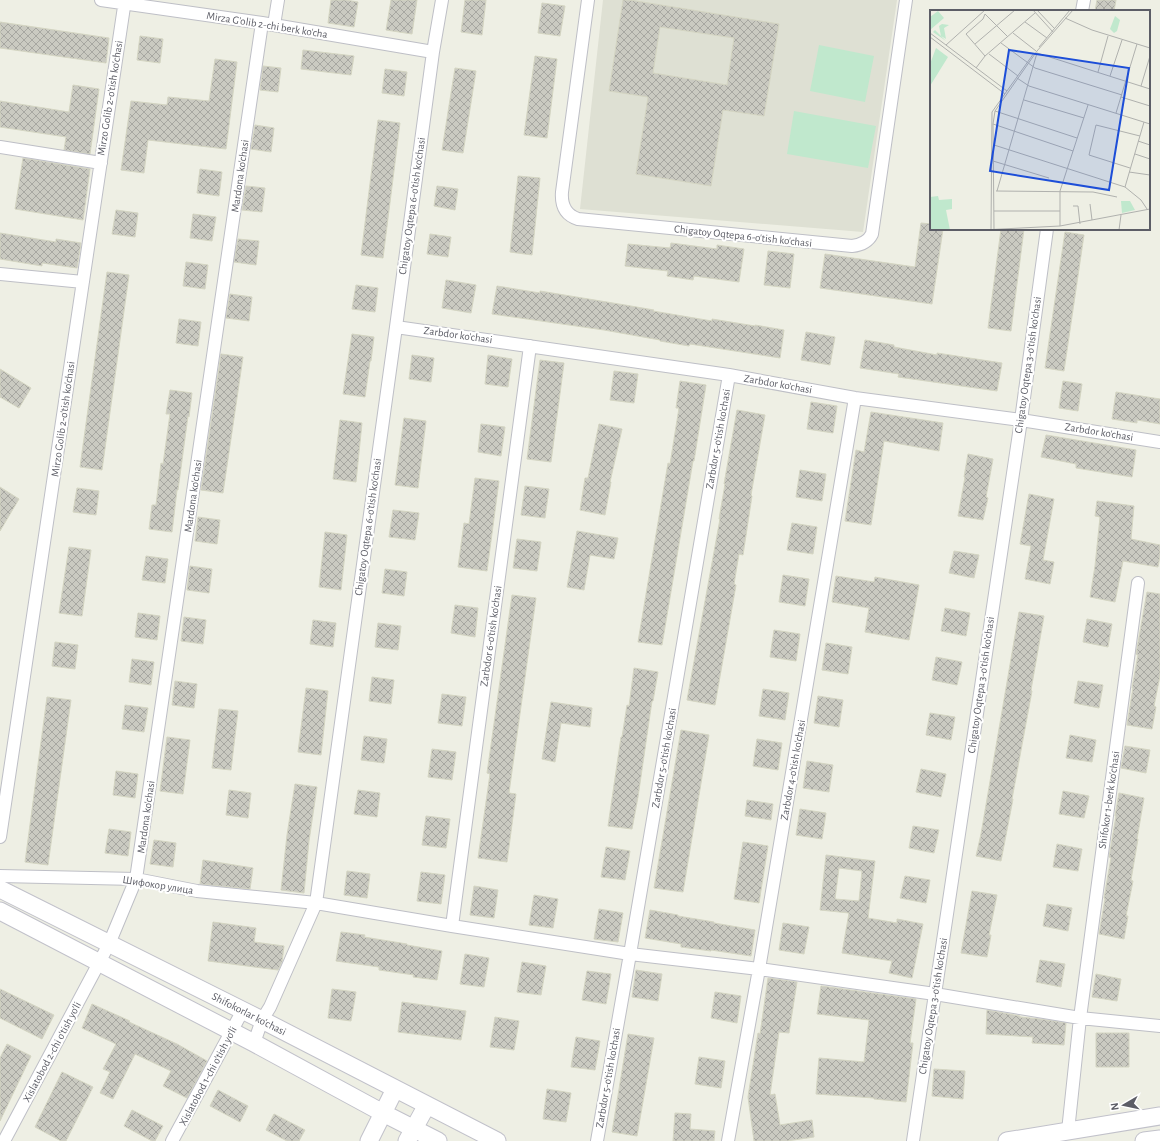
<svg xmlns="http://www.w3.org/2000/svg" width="1160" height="1141" viewBox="0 0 1160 1141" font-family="'Alegreya Sans',sans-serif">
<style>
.education{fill:#dee0d3}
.green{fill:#c0e8cd}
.building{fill:url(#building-cross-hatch);stroke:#d4d5c2;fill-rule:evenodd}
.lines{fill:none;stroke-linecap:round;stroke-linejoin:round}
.street-casing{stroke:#bebfc6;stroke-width:14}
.secondary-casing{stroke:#c1c1ca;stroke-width:19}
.street{stroke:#fff;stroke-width:12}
.secondary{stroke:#fff;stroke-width:17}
.labels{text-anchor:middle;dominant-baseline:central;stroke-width:4;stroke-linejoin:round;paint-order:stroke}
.street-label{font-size:11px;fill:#5c5d66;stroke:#fff}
.inset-road{fill:none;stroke:#b0b1ae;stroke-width:1}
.view{fill:#1d4ed8;fill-opacity:0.15;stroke:#1d4ed8;stroke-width:2}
.inset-edge{fill:none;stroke:#5c5d66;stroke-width:2}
</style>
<defs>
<pattern id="building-cross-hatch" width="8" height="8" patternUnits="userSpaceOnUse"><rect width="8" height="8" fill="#cacac1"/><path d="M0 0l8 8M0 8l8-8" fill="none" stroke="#a7a7a1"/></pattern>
</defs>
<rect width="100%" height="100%" fill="#eeefe4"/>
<path class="education" d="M603,0H897L863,232L580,209Z"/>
<path class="green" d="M819,45L874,56L865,102L810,91Z
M794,111L876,126L868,168L787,154Z"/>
<path class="building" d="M331,0H346L358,2L354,27L328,23Z
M391,0H417L412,34L386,30Z
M465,0H486L482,35L461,32Z
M623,0H630L779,24L764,116L723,110L711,186L636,174L648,97L609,91ZM660,27L734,38L727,85L653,73Z
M1097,0H1116L1114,11H1095Z
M542,3L565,6L560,36L538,33Z
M0,22L109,38L106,63L0,48Z
M140,36L163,39L160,63L137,60Z
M303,50L354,56L351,75L301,69Z
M535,56L557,59L547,138L524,135Z
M215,59L237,62L226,149L148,140L144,173L121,170L131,101L167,105L168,97L209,101Z
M263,66L281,68L278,92L260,90Z
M455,68L476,71L463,153L442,150Z
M385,69L407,72L404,96L382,93Z
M73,85L99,89L90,154L64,150L66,137L0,127V101L69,112Z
M378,120L400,123L383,258L361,255Z
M255,125L274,128L271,152L251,149Z
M23,158L90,169L83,220L15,209Z
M200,169L222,172L219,196L197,193Z
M518,176L540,178L532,255L510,252Z
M246,186L265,188L262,212L242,210Z
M437,186L458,189L455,210L434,206Z
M116,210L138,213L135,237L112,234Z
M193,214L216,217L212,241L190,238Z
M921,223L931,224V229H943L932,304L820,288L825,254L915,267Z
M1001,229H1024L1011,331L988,328Z
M1065,232L1084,235L1064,371L1045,368Z
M0,233L56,242V239L81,243L77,268L42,263V266L0,259Z
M430,234L451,237L448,257L427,254Z
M238,239L259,241L256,265L234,262Z
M671,243L717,249V245L744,249L739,282L694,276L693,280L667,276L668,271L625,266L628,244L670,248Z
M768,251L794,254L790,288L764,285Z
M186,262L208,265L205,289L183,286Z
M107,272L129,275L102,470L80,467Z
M446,280L476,285L471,313L442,308Z
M356,285L378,288L375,312L352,309Z
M497,286L540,293V291L625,305L654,310L653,311L712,321V319L755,326V325L784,330L780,358L690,344L689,346L660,341V340L604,330L492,314Z
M230,294L252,297L249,321L226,318Z
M179,319L201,322L198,346L176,343Z
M806,332L835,337L830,365L801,360Z
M352,334L374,337L371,361H370L365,397L343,394Z
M865,340L894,345V347L937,355V353L1002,363L997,391L898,377L899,374L860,368Z
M221,354L243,357L223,493L201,490Z
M412,355L434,358L431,382L409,379Z
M488,355L512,359L508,387L485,384Z
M540,360L564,363L551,462L527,459Z
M0,369L31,388L19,408L0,397Z
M614,371L638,374L634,403L610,400Z
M680,381L706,385L694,461H693L662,645L638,642L668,463L670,464L679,408H676Z
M1063,381L1082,384L1078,411L1059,408Z
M170,390L192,393L189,417L188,416L178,490H177L172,532L149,529L152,505H156L161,463L163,464L170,414H166Z
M1116,392L1160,399V424L1137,420V423L1112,419Z
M811,402L837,406L833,433L807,429Z
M737,410L765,415L751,495L752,496L743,555L739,554L734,584L736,585L715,705L687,700L720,519H719L725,484H724Z
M871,412L943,423L939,451L884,441L871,525L845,521L856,450L864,452Z
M404,418L426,421L418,488L395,485Z
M340,420L362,423L356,482L333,479Z
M481,424L505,427L501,456L478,452Z
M599,424L622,429L610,482H611L605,515L580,510L585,478H588Z
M1046,435L1136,450L1132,477L1076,468V464L1041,457Z
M968,454L993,459L986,497L988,498L983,520L958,516L965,477H964Z
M800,470L826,474L822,501L796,497Z
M475,478L499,481L487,571L458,567L464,523L469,524Z
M525,486L549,489L545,518L521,515Z
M0,487L19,499L0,531Z
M77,488L99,491L96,515L73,512Z
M1029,494L1054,499L1043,560L1054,562L1050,584L1025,579L1031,546L1020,544Z
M1097,501L1134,506L1131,539L1160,545V556L1158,567L1123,561L1115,602L1090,597L1095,566L1100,517L1095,516Z
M393,510L419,513L415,540L389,537Z
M198,517L220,520L217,544L195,541Z
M792,523L817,527L813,554L787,550Z
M577,531L618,538L614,559L590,555L584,590L567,587Z
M325,532L347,535L341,590L319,587Z
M517,539L541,542L537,571L513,568Z
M69,547L91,550L82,616L59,613Z
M954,551L979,555L974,578L949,573Z
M146,556L168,559L165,583L142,580Z
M190,566L212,569L209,593L187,590Z
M385,569L407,572L404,596L382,593Z
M783,575L809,579L805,606L779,602Z
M836,576L874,582L875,577L919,585L909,640L865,632L869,608L832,602Z
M1147,592L1160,594V676L1154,706L1156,707L1152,729L1127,725L1133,688H1132L1138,655L1136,654Z
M512,595L536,598L509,793L516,794L507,862L478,858L490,774L487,773L491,745Z
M455,605L478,608L475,637L451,633Z
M945,608L970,613L966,636L941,631Z
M1019,612L1044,616L1031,690L1032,691L1012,799H1013L1001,861L976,856L981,834Z
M138,613L160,616L157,640L135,637Z
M184,617L206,620L203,644L181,641Z
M1087,619L1112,624L1108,647L1083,642Z
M313,620L336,623L333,647L310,644Z
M378,623L401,626L398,650L375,647Z
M774,630L800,634L796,661L770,657Z
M55,642L78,645L75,669L52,666Z
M826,643L852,647L848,674L822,670Z
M936,657L962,662L957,685L932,680Z
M132,659L154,662L151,685L129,682Z
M634,668L658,672L653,701H652L638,797L632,829L608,826L621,737H622L627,705L629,706Z
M372,677L394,680L391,704L369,701Z
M175,681L197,684L194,708L172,705Z
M1078,681L1103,685L1099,708L1074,703Z
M306,688L328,691L321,755L298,752Z
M763,689L789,693L785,720L759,716Z
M442,694L466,697L462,726L438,723Z
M818,696L843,700L839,727L814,723Z
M47,697L71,700L48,865L25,862Z
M551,702L592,708L590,727L561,723L555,762L542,759Z
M125,705L148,708L144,732L122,729Z
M219,709L238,711L231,770L212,768Z
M930,713L955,717L951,740L926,735Z
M681,730L709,735L683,892L654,888Z
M1070,735L1096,740L1092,762L1066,758Z
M364,736L387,739L384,763L361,760Z
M167,737L190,740L183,794L160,791Z
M757,739L782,743L778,770L753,766Z
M1125,746L1150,750L1146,773L1121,768Z
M432,749L456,752L452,780L428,777Z
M807,761L833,765L829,792L803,788Z
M921,769L946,774L941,797L916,792Z
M116,771L138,774L135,798L113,795Z
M295,784L317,787L309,841L304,893L281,890L287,835Z
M229,790L251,793L248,818L226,815Z
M358,790L380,793L377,817L354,814Z
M1063,791L1089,796L1084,818L1059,814Z
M1119,793L1144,798L1137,839H1138L1131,880L1133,881L1126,916H1128L1124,939L1099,934L1105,899L1104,898L1111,858L1109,857L1116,816H1115Z
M747,800L773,804L771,820L745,816Z
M800,809L826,813L822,839L796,835Z
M426,816L450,819L446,848L422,845Z
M913,826L939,830L934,853L909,848Z
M109,829L131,832L128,856L105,853Z
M154,840L176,843L173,867L150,864Z
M743,842L768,846L759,903L734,899Z
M1057,844L1082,849L1078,871L1053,867Z
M606,847L630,851L625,880L601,877Z
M826,855L875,861L868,918L897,923V919L923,924L912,978L889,973L892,961L842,953L849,913L820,910ZM839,868L862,871L859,901L835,899Z
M203,860L253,868L250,889L200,884Z
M347,871L370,874L367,898L344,895Z
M421,872L445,875L441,904L417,901Z
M905,876L930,880L926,903L900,898Z
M474,886L498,890L494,918L470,915Z
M972,891L997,895L989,935H991L987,957L961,953Z
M534,895L558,899L553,928L529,925Z
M1047,904L1072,908L1068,931L1043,926Z
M599,909L623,913L618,942L594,939Z
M650,910L678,915V916L714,922V923L755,930L751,956L711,950V951L681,947V944L645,938Z
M213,922L256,928L254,942L284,946L282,962L278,970L208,961Z
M783,923L809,927L804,954L779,950Z
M341,932L365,935L364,937L407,944V945L442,951L437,980L413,977L414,975L379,970V967L336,961Z
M465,954L489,958L484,987L460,984Z
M1040,960L1065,964L1061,987L1036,982Z
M522,962L546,966L541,995L517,992Z
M636,970L662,974L658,1001L632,997Z
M587,971L611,974L606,1004L582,1000Z
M1096,974L1121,979L1117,1001L1092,997Z
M768,978L797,982L789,1033L779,1032L770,1095L775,1094L780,1125L812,1120L814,1137L787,1141H754L748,1097L758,1033L760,1034Z
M821,986L916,999L910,1043H913L906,1102L874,1099V1098L816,1094L819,1058L864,1062L869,1020L817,1014Z
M0,989L54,1015L42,1039L0,1018Z
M332,989L356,992L351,1021L328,1018Z
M715,992L741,996L737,1023L711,1018Z
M402,1002L466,1011L461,1040L398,1032Z
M92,1004L130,1021L129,1022L177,1044L207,1061L187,1098L163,1086L171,1071L135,1054L113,1099L100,1093L110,1072L103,1069L116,1044L82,1028Z
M987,1010L1020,1016V1017L1040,1019L1066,1023L1064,1045L1032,1043L1033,1037L986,1034Z
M495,1017L519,1021L514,1050L490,1047Z
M1096,1033H1129V1067H1096Z
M628,1034L654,1038L637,1136L612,1132Z
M576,1037L600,1041L595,1070L571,1067Z
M7,1044L31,1056L0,1121V1058Z
M699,1057L725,1061L721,1088L695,1084Z
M934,1069L965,1071L963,1099L932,1096Z
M62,1072L93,1087L66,1141H61L35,1127Z
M547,1089L571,1093L566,1122L543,1119Z
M218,1090L248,1106L240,1122L210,1106Z
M132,1110L163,1126L155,1141H152L124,1126Z
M675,1113L691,1114L690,1129L715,1131L714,1141H673Z
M274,1114L305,1130L299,1141H287L266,1130Z"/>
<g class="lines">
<defs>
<path id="street" d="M101,0L262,23L433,52
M588,0L562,192C561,205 565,215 578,219L852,246C861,245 868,242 872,234L906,0
M1082,11L1084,0
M274,25L278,0
M0,147L101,163
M0,274L83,282
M396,327L729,375L855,398L1021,420L1160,442
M0,837L125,0
M0,876L136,879L197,891L316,903L452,926L630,954L759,969L935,994L1080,1018L1160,1026
M452,926L530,346
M254,1043L262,1020L270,1007L316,903L396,327L433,52L442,0
M1068,1131L1080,1018L1138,583
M4,1141L109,944L136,879L262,23
M172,1141L243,1010
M597,1141L630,954L729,375
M728,1141L759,969L855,398
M913,1141L1021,420L1047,229"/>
<path id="secondary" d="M0,889L262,1020L497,1141
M0,911L254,1043L383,1113L438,1141
M369,1141L395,1089
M407,1141L427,1105
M1007,1141L1160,1116
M1144,1141L1160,1139"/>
</defs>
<use href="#street" class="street-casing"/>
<use href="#secondary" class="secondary-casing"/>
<use href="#street" class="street"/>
<use href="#secondary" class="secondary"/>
</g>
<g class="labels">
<g class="street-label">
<text transform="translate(267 25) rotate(9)">Mirza G'olib 2-chi berk ko'cha</text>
<text transform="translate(110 98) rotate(-81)">Mirzo Golib 2-o'tish ko'chasi</text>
<text transform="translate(240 176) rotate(-82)">Mardona ko'chasi</text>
<text transform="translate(412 206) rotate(-82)">Chigatoy Oqtepa 6-o'tish ko'chasi</text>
<text transform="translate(743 236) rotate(6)">Chigatoy Oqtepa 6-o'tish ko'chasi</text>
<text transform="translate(458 335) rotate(8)">Zarbdor ko'chasi</text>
<text transform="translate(1028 365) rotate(-82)">Chigatoy Oqtepa 3-o'tish ko'chasi</text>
<text transform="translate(778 384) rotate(10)">Zarbdor ko'chasi</text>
<text transform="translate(63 419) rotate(-82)">Mirzo Golib 2-o'tish ko'chasi</text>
<text transform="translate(1099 432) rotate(9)">Zarbdor ko'chasi</text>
<text transform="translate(718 439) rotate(-80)">Zarbdor 5-o'tish ko'chasi</text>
<text transform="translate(193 496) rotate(-82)">Mardona ko'chasi</text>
<text transform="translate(368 527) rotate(-82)">Chigatoy Oqtepa 6-o'tish ko'chasi</text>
<text transform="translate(491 636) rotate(-82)">Zarbdor 6-o'tish ko'chasi</text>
<text transform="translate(981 685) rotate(-82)">Chigatoy Oqtepa 3-o'tish ko'chasi</text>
<text transform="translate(664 758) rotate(-80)">Zarbdor 5-o'tish ko'chasi</text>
<text transform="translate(793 770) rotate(-80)">Zarbdor 4-o'tish ko'chasi</text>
<text transform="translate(1109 800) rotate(-82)">Shifokor 1-berk ko'chasi</text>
<text transform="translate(146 817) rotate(-82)">Mardona ko'chasi</text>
<text transform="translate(158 885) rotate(9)">Шифокор улица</text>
<text transform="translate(933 1006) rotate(-81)">Chigatoy Oqtepa 3-o'tish ko'chasi</text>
<text transform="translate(249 1014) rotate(27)">Shifokorlar ko'chasi</text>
<text transform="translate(52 1052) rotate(-62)">Xislatobod 2-chi o'tish yo'li</text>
<text transform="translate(208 1076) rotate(-62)">Xislatobod 1-chi o'tish yo'li</text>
<text transform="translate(608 1078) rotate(-80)">Zarbdor 5-o'tish ko'chasi</text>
</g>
</g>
<g transform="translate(930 10)">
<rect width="220" height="220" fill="#eeefe4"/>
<path d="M191,191H200L205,200L192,203Z" fill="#c0e8cd"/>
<path d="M8,1L14,8L0,20V7ZM12,14L19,15L14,18L16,29L11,26L16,31L3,22L5,20L11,26L9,16ZM6,38L18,47L0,76V54ZM8,186L9,190L22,189V199L16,200L20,220H0V187Z" fill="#c0e8cd"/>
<path d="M185,6L190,10L187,21L184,23L180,19Z" fill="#c0e8cd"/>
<path class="inset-road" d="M103,0L123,22M107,0L124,18M55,4L53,9L36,24L55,46M55,4L78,27M135,8L162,20L220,38M95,12L117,28M0,23L77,81M83,23L106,41M0,27L75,84M71,33L105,58L192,85M45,34L85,0M16,35L55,0M109,37L140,0M107,43L220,79M59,44L88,66M46,58L55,46L105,3M168,62L178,26M180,66L192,30M87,68L99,76L220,114M211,76L220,46M191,87L220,96M94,90L154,108M65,101L147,128M186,103L207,34M63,114L143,141M208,131L220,135M64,135L195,177L211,190L217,199M205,144L220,149M63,151L119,168M200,158L159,145L166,115L210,126M199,162L220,165M195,177L214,112M66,181L163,182L187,187M67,181L107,43M160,194L162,210M143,196H148L150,214M64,201H130M130,216V181L158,95M52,220L130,216L220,199M61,220L62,102L104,43M64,220L63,114L65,101L107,41L143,0M189,220L191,205"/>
<path class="view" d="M79,40L199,58L179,180L60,161Z"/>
<rect width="220" height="220" class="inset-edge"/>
</g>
<g transform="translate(1124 1105) rotate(261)" stroke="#ffffff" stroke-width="3" paint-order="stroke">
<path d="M0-3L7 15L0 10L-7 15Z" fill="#5c5d66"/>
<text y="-6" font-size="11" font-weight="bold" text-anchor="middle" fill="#5c5d66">N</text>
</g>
</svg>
